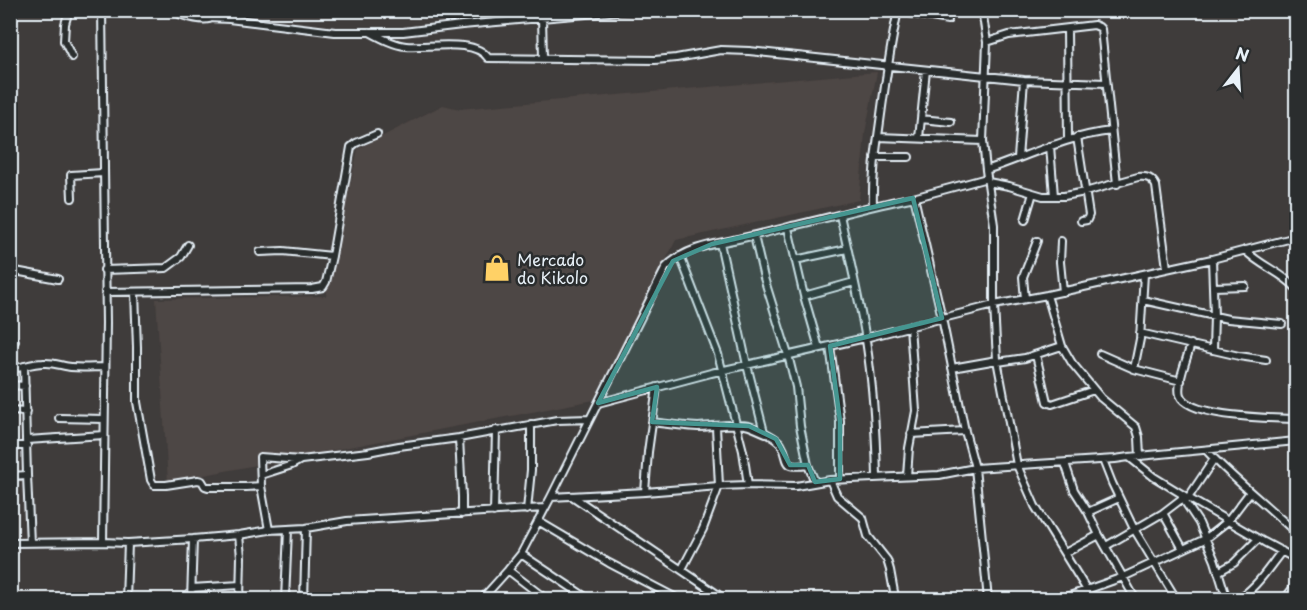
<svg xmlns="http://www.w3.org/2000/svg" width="1307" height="610" viewBox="0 0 1307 610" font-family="'Playpen Sans',sans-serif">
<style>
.built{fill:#4e4644}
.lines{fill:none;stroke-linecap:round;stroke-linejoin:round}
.minor-casing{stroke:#e8f1f8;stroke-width:10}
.major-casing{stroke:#e8f1f8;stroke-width:12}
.minor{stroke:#2a2d2e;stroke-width:6}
.major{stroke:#2a2d2e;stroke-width:8}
.marked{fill:#459590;fill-opacity:0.2;stroke:#459590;stroke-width:4.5;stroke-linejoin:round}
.labels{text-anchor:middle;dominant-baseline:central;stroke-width:5;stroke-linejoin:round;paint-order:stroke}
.poi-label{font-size:16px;fill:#e8f1f8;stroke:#2a2d2e;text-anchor:start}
</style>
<rect width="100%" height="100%" fill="#3f3c3b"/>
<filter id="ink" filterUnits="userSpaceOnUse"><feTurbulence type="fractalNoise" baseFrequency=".0167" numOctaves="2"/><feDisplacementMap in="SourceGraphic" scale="12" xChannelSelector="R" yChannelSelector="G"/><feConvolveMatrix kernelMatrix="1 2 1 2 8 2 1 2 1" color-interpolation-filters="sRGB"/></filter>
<g filter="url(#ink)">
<path class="built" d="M877,72L865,133L859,200L676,240L594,400L168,482L156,299L326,296L358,149L443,105L459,109Z"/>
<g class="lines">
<defs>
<path id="minor" d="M69,10L65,24L64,41L72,57
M102,10L106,323L103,542
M982,10L987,42
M898,11L948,20
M542,17L543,58
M208,18L229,19L335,32H403L462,25L632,10
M1067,29L1068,140
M370,32C381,38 394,45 406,46C427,48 475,38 488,58L655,60L676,58L721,50L749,51L1024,80L1106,83
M921,119L951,122
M878,137L983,141
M1077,137L1089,215L1087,220L1081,221
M919,138L926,70
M1050,146L1054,196
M875,157H909
M1018,158L1024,80
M986,170C1028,156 1067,136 1111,131
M988,182L1009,186L1043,196H1064L1085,192L1138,177C1147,176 1152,178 1156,186L1167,268
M72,198L71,175L103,173
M913,198L915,201L942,318L965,431L975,468L988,600
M873,206C872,177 876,150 880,122C885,84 890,48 898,10
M840,215C849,256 859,298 866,340C873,386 876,431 877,477
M1025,220L1033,193
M788,228L804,296L819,348
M754,236L764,278L788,355L796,387L800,426L808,465L815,482
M1061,241L1060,262L1063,292
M720,243L747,365L764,432
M1245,250C1260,266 1282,272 1296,288
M260,252L283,251L332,256
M680,256L718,354L743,451L748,485
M1212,259L1214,316L1213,350
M795,260L847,249
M10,270L58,279
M104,270L166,268L181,257L188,245
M1213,287L1245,286
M105,292L312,289L323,287L326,282L332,256L351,147L356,143L377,134
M135,292L137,347V402L151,480L154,485H166L198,480L202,481L205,486L208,487H246L261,486
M1047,295L1062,346L1072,363L1101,398L1136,427L1139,437L1140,457
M804,296L854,282
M1025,299L1023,277L1037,241
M1143,300L1228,319L1282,324
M1140,333L1239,356L1266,360
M10,341H15
M1191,344C1188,356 1176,384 1180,395C1188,418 1274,418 1296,419
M830,346L840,421V479
M1100,354L1134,369L1140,339L1144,274
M1036,355L1047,402L1052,404L1094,390
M998,362L1025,358L1062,346
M24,366L27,475L30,543
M952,368L997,360
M10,369C22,368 31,363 43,363C53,362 62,366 71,367C82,368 94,367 105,367
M1134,369L1181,381
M10,385L25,386
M598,403L711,373L865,338L994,305L1047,295L1212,259L1296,237
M10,411L26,412
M59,418L104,419
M652,422C668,424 683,426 698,427C712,427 737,422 749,426C755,428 761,431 766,433C771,436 778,439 781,444C791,460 780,469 808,465
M911,434L965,431
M459,438L462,497V514
M27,440L104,435
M10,446H27
M1206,450C1234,480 1267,505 1296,533
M1129,457L1154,477L1185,496L1264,542L1296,559
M1103,460L1112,483L1134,529L1177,600
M1065,463L1074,490L1088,512L1099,535L1136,600
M261,475L292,465L301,460
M10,476L27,475
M907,476L909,448L916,411L910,326
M830,480L837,496L863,518L868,536L887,560L890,570L894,592L897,600
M645,492L648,452L657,387
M572,496L726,600
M551,497L645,492L719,486L748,485L796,486L830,480L939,475L975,468L1115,459L1129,457L1296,441
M1188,498L1214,459
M1183,499L1199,523L1215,561L1227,600
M527,510L531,470V424
M494,512L496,430
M1088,512L1119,498
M1163,513L1183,549
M538,521L609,563L680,600
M269,530L261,486L260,457L301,460L368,452L399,446L459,438L557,420L590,419
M239,535L241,557L240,600
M10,543L103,542L128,543L193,539L239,535L269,530L306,528L347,521L544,508
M1106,546L1163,513L1184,497
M1065,553L1099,535
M521,554L590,600
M682,569L703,529L719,486L716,427
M508,570L547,600
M1218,572L1234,563L1258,539
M192,588L240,585
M126,600L128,543
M191,600L193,539
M285,600L288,530
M304,600L306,528
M481,600L508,570L521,554L551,497L666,267C685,248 713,244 738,239C756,235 774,231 792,226C832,217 870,206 910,198H913L987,178
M1058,600L1123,577L1205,539L1228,521L1250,492
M1093,600L1035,506L1017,465L997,360L994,305V225L986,170L983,141L987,42L1009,35L1094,25L1099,27L1101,29L1117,184
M1235,600C1255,591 1268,568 1282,551
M1284,600L1296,584"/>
<path id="major" d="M175,10C180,15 202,20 209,18C213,16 214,14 216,10"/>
</defs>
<use href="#minor" class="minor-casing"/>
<use href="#major" class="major-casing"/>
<use href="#minor" class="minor"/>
<use href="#major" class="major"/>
</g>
</g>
<path class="marked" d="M913,198L942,318L830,346L840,421V479L815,482L808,465H790L776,439L749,426L652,422L657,387L598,403L673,261L712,244Z"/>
<defs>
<symbol id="shop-bare" viewBox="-9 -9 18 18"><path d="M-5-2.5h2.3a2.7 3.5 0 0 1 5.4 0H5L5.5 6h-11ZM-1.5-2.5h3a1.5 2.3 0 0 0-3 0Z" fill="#ffd166" stroke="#2a2d2e" stroke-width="2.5" paint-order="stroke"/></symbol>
</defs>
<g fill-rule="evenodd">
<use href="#shop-bare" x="478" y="249" width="38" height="38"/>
</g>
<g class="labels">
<g class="poi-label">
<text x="517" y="259">Mercado<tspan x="517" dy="18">do Kikolo</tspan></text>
</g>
</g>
<rect width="1307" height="610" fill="none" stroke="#2a2d2e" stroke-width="36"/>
<rect x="18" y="18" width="1271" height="574" fill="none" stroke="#e8f1f8" stroke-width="2" filter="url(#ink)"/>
<g transform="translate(1238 69) rotate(17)" stroke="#2a2d2e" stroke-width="4.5" paint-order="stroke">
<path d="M0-4.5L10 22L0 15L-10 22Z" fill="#e8f1f8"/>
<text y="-9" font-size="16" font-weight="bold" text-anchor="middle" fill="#e8f1f8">N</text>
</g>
</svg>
